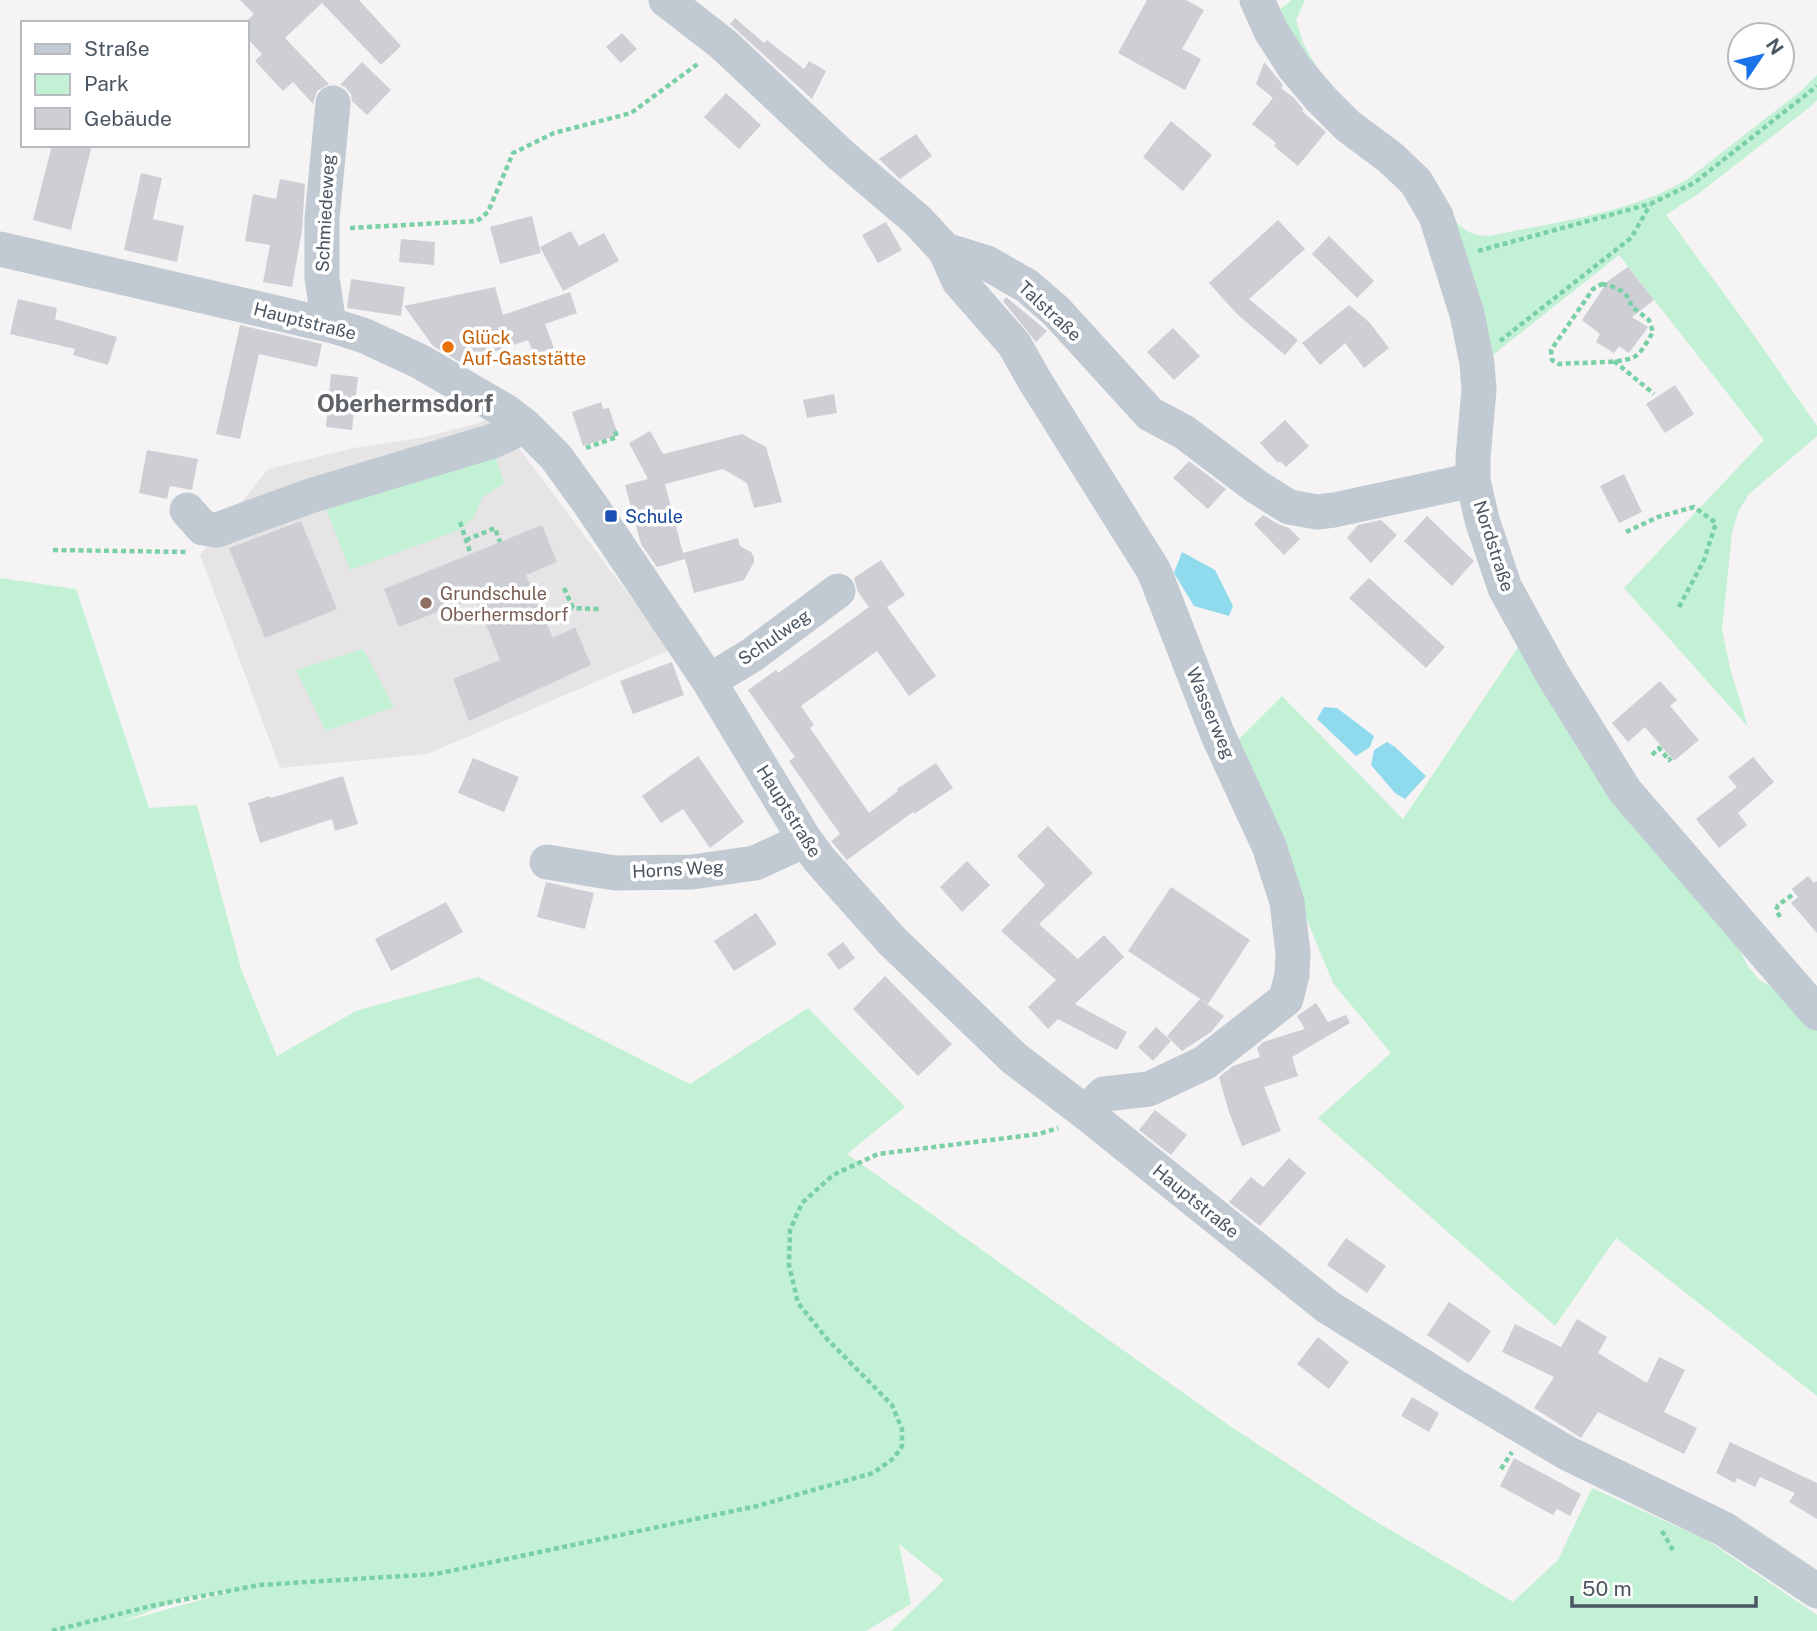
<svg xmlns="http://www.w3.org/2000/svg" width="1817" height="1631" viewBox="0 0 1817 1631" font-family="'Public Sans',sans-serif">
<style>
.education{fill:#e6e4e5}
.green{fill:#c3f1d5;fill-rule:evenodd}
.water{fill:#90daee}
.building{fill:#cdcfd5}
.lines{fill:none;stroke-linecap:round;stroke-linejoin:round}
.path{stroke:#7ad0a6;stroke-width:4.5;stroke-dasharray:5 3.5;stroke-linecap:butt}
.minor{stroke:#c1cad2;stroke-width:35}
.food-dot{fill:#e8710a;stroke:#fff;stroke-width:2.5}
.transit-dot{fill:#1a4fb4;stroke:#fff;stroke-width:2.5}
.education-dot{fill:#8d6e63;stroke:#fff;stroke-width:2.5}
.labels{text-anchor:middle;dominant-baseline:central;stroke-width:7;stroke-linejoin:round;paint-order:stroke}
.street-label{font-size:18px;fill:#4a5661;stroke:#fff}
.food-label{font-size:18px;fill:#c56008;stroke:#fff;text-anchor:start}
.transit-label{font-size:18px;fill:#164399;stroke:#fff;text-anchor:start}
.education-label{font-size:18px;fill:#785e54;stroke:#fff;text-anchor:start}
.district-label{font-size:24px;font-weight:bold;fill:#5f6368;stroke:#fff}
</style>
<rect width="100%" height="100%" fill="#f5f3f3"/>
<path class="education" d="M486,419L515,443L670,650L427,754L280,768L200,555L268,469L354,448L420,438L479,423Z"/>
<path class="green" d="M1292,0H1305L1296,20L1303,43L1318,69L1275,13Z
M1817,75V100L1810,107L1698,194L1666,215L1739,314L1817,426V436L1749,494L1738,512L1732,533L1722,629L1730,668L1748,727L1624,588L1764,440L1619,255L1489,358L1440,198C1456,220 1459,235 1489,236C1550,223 1637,212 1689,178L1801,91Z
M494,452L504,483L482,498L474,517L459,530L350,570L326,509Z
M0,578L76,589L149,808L197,805L242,972L277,1056L356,1011L478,977L690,1084L808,1008L905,1107L847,1154L1227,1424L1365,1515L1513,1602L1558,1560L1592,1488L1707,1540L1817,1615V1631H891L944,1580L899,1544L911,1604L866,1631H0ZM229,1591V1592L118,1623L185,1598Z
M1521,643L1726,920L1747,965L1759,980L1785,993L1817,1030V1396L1616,1238L1555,1326L1318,1118L1391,1053L1333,983L1234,744L1282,696L1403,819Z
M363,649L394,707L326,731L296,670Z"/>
<path class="water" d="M1182,552L1215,570L1233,606L1229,616L1194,606L1174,573Z
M1324,707L1337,708L1374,736L1370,747L1356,756L1317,719Z
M1387,742L1395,747L1426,776L1405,799L1395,793L1371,765L1374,750Z"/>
<path class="building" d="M240,0H359L401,46L381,65L322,3L285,38L329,84L317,91L313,104L293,82L283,91L255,61L262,54L247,38V21L254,14Z
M1147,0H1186L1204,10L1182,49L1201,59L1185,90L1118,53Z
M735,18L764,43L767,40L804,69L809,61L826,71L812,99L730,24Z
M622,33L637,49L621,63L606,47Z
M362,62L391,90L367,115L352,101L351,94L345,87L340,85Z
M1264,62L1283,85L1281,88L1294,98L1303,109L1302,111L1326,132L1298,166L1274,146L1276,143L1252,124L1273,98L1256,84Z
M726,93L761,125L739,149L704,117Z
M1171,121L1212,155L1183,191L1143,157Z
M916,134L932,156L900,179L879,159Z
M52,145H92L71,230L33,220Z
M141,173L162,178L153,219L184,226L177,262L124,250Z
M280,179L305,184L302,230L292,287L263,282L270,245L245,241L253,194L276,199Z
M532,216L541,253L500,264L490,227Z
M1278,220L1305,249L1249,299L1298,340L1285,355L1237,314L1209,283Z
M886,222L902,250L878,263L862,235Z
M571,231L579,246L604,233L619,261L563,291L540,247Z
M1329,236L1374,281L1357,298L1312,254Z
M401,239L435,242L434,265L399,262Z
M1628,267L1654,300L1632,317L1648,327L1629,353L1619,346L1614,353L1596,342L1600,334L1582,320L1608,281Z
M351,279L405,287L401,316L347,308Z
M495,287L503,315L570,292L577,313L545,324L554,348L534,355L528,340L485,355L487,360L465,365L433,346L404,306Z
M1006,297L1047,331L1036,342L1003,301Z
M18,299L57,308L55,319L117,337L108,365L73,355L75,349L10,334Z
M1349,305L1370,323L1389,348L1364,368L1345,343L1320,365L1302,343Z
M240,325L322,344L317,367L259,354L240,439L216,434Z
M1173,328L1200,356L1174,380L1147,352Z
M331,374L358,377L352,430L326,427Z
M1675,385L1694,414L1665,433L1646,404Z
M834,394L837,413L807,418L803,400Z
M601,402L603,409L609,408L618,435L583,446L572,412Z
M1285,420L1309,446L1286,467L1280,461L1278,463L1260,443Z
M650,431L663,454L742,434L766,447L782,502L754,508L747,483L723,469L665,484L683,553L738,538L740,546L751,552L754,557V562L744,580L694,593L685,559L657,567L641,544L625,485L648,479L629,443Z
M147,450L198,459L192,490L170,486L167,499L139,493Z
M1189,461L1226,489L1208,509L1173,478Z
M1624,474L1642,512L1619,523L1600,486Z
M1263,515L1278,524L1289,528L1300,539L1284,555L1254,524Z
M1427,516L1474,561L1452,586L1404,541Z
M1381,520L1397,535L1371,563L1347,538L1358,525Z
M301,521L337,609L265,638L229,548Z
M542,525L557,562L526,575L553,638L575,627L591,665L469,721L453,679L500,660L475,597L399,627L384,589Z
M881,560L905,595L887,607L936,676L909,696L877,651L801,706L814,725L810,728L869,813L898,791L897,789L936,763L953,788L914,814L913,812L847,860L831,841L840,834L789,761L795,757L748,690L776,670L778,673L869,607L858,592L854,578Z
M1369,578L1445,647L1426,668L1349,598Z
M672,662L684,695L633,714L620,681Z
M1660,681L1677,700L1670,706L1699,740L1674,761L1645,727L1628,742L1612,723Z
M698,756L744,822L710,848L683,809L661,823L642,796Z
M1753,757L1774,782L1738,813L1747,825L1719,848L1696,819L1737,787L1728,777Z
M473,758L519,777L504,812L458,793Z
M343,776L358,824L335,831L332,819L260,843L248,803L270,796L271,798Z
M1048,826L1093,873L1039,924L1078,959L1104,935L1124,957L1075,1004L1127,1032L1117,1050L1058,1019L1048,1029L1028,1007L1056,980L1001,931L1045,885L1017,856Z
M967,861L990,885L962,912L940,887Z
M1808,876L1814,883L1817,881V933L1791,903L1798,897L1792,889Z
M546,882L594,893L585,929L537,917Z
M1171,887L1250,940L1208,1004L1128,951Z
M446,902L463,932L391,971L375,939Z
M756,913L777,944L734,971L714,941Z
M843,942L855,958L839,970L827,954Z
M885,976L952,1044L918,1076L853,1009Z
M1200,999L1224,1016L1211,1032L1182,1051L1167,1036Z
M1316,1003L1328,1022L1346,1015L1350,1023L1292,1057L1298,1076L1264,1087L1281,1131L1242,1146L1229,1112L1219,1077L1233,1066L1260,1057L1257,1048L1263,1042L1305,1029L1297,1016Z
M1156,1027L1171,1041L1153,1061L1138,1047Z
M1155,1110L1187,1135L1171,1155L1139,1130Z
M1289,1158L1306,1173L1260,1226L1229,1202L1251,1177L1263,1187Z
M1346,1238L1386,1266L1367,1293L1327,1265Z
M1449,1302L1491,1331L1469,1363L1427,1335Z
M1577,1319L1607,1337L1598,1353L1647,1383L1659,1357L1685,1370L1664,1412L1697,1428L1684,1454L1598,1412L1581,1438L1534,1408L1554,1377L1502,1352L1515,1324L1561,1347Z
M1318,1337L1349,1362L1329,1389L1297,1364Z
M1412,1397L1439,1413L1429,1432L1401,1416Z
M1730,1442L1817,1483V1519L1789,1502L1795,1493L1760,1477L1755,1487L1737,1478L1735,1483L1716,1473Z
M1514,1458L1581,1494L1570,1516L1557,1509L1553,1515L1500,1486Z"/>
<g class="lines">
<path class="path" d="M350,228L477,221L488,212L513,153L554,133L631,113L699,63
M1478,251L1650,204L1694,183L1817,86
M1602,284C1615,286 1629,292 1631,306L1649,320L1653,332C1647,341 1642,354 1632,358C1616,364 1577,362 1559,364L1552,360L1551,350L1593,289Z
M1500,341L1631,238L1650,205
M1614,361L1654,394
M586,448L617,437L614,428
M460,522L470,552
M1626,532L1658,517L1694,507L1716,523L1704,560L1678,609
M466,540L495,528L500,542
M53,550L189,552
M564,588L573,608L599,609
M1652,755L1659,748L1669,760L1671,758
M1780,917L1776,910L1778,905L1795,893
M1501,1469L1512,1452
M1662,1531L1674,1552
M52,1631L151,1606L259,1585L436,1574L757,1506L873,1473L894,1458L902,1446V1429L892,1405L827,1339L798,1303L789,1265L790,1230L802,1203L833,1175L878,1154L1039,1134L1058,1128"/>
<path class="minor" d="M666,0L723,44L842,156L917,220L945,250L987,263L1027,286L1056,311L1150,414L1184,432L1257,487L1289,507L1317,512L1334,510L1473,480
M1257,0L1271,31L1294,67L1321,99L1348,126L1391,158L1416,182L1436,216L1467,314L1477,363L1479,390L1473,457V480L1482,520L1505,588L1553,675L1625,791L1817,1013
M0,249L337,327L365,336L419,361L507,412L525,426L556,457L592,507L709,681L805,840L819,859L892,941L1015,1059L1085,1112L1328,1307L1454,1386L1567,1453L1724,1529L1817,1591
M945,250L959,281L1014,344L1035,381L1154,571L1217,733L1269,846L1287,902L1293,953L1292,975L1286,999L1204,1063L1149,1089L1104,1094L1085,1112
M324,323L327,311L322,278V219L333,103
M187,510L203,528L217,530L310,496L493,441L525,426
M709,681L752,655L838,591
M547,862L615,873L692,872L755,863L805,840"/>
</g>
<circle class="food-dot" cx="448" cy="347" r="7"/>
<rect class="transit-dot" x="604" y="509" width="14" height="14" rx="3.5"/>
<circle class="education-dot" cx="426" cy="603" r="7"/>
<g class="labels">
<g class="street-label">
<text transform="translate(325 213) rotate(-87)">Schmiedeweg</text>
<text transform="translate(1050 311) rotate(43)">Talstraße</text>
<text transform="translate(305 321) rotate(14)">Hauptstraße</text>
<text transform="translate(1494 546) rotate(72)">Nordstraße</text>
<text transform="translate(774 637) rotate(-35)">Schulweg</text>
<text transform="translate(1211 713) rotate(67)">Wasserweg</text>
<text transform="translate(789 811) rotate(58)">Hauptstraße</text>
<text transform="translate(678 869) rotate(-3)">Horns Weg</text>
<text transform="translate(1196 1201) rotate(39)">Hauptstraße</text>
</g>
<g class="food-label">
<text x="462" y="337">Glück<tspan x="462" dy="21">Auf-Gaststätte</tspan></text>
</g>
<g class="transit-label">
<text x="625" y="516">Schule</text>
</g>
<g class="education-label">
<text x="440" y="593">Grundschule<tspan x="440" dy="21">Oberhermsdorf</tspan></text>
</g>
<g class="district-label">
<text x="405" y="403">Oberhermsdorf</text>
</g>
</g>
<rect x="21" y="21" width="228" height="126" fill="#ffffff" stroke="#b7bbc0" stroke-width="2"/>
<rect x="35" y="44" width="35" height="10" fill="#c1cad2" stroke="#b7bbc0" stroke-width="2"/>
<text x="84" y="56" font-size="21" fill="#4a5661">Straße</text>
<rect x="35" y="74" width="35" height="21" fill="#c3f1d5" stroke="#b7bbc0" stroke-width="2"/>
<text x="84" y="91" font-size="21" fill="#4a5661">Park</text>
<rect x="35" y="108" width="35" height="21" fill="#cdcfd5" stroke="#b7bbc0" stroke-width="2"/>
<text x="84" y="126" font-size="21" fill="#4a5661">Gebäude</text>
<g transform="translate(1761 56) rotate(55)"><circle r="33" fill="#ffffff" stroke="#b7bbc0" stroke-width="2"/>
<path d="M0-5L12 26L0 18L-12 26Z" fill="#1a73e8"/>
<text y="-10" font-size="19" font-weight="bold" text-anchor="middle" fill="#4a5661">N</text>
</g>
<path d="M1572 1596v10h184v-10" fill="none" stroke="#4a5661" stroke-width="3.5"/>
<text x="1582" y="1596" font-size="21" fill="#4a5661" stroke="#ffffff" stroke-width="5" paint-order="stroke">50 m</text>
</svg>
